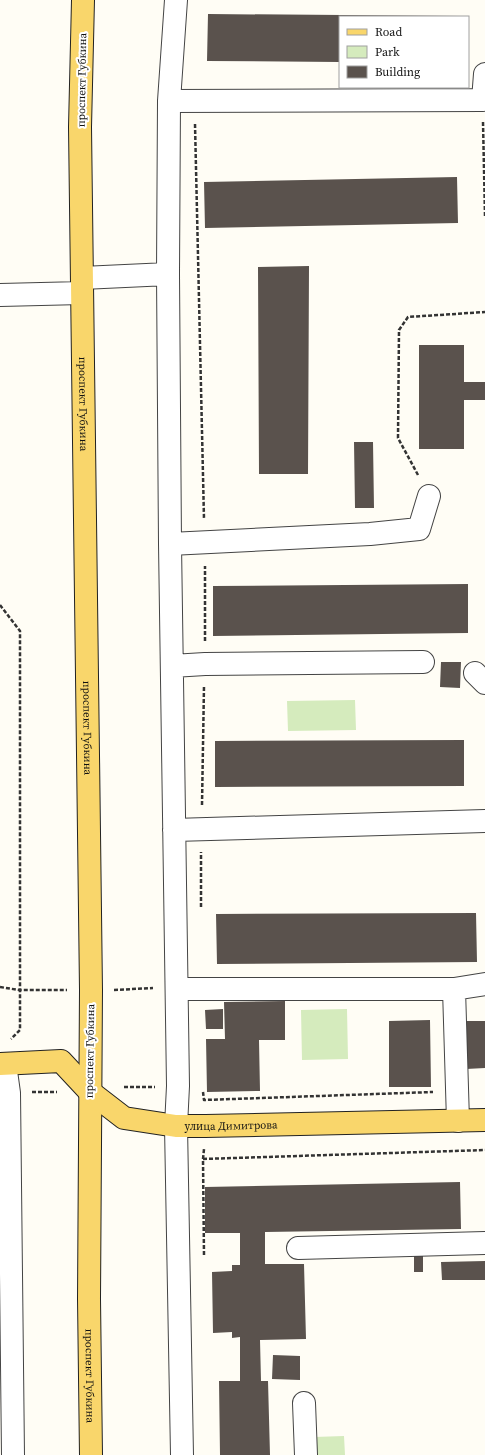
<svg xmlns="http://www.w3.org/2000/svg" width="485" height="1455" viewBox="0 0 485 1455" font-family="'Source Serif 4',serif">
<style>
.green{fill:#d5ebbd}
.building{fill:#5a524d}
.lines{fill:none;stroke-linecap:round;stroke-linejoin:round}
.minor-casing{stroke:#444;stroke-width:24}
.major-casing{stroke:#222;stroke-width:24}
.path{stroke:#333;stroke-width:2.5;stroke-dasharray:4 2;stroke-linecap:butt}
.minor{stroke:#fff;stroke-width:22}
.major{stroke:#f9d66b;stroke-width:22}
.labels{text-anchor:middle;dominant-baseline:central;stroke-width:4;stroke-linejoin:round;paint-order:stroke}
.street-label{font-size:11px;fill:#111;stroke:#fff}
</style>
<rect width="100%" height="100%" fill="#fffdf5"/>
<path class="green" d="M355,700L356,730L288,731L287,701Z
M347,1009L348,1059L302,1060L301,1010Z
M344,1436L345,1455H314V1437Z"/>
<path class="building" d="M208,14L461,16V17H340V62L207,61Z
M457,177L458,223L205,228L204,182Z
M309,266L308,474H259L258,267Z
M419,345H464V382H485V400H464V449H419Z
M354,442H373L374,508H355Z
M468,584V633L213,636V586Z
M441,662H461L460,688L440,687Z
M464,740V786L215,787V741Z
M476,913L477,962L217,964L216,914Z
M285,1001V1040H259L260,1091L207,1092L206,1039H225L224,1002Z
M223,1009V1029H206L205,1010Z
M430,1020L431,1087H389V1021Z
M465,1021H485V1068L466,1069Z
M460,1182L461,1229L265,1232V1264H304L306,1339L260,1340L261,1381H268L270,1455H220L219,1381H240V1337L232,1338V1332L213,1333L212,1272L232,1271V1265H240V1233H205V1187Z
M414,1255H423V1272H414Z
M485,1261V1280H442L441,1262Z
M273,1355L300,1356V1380L272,1379Z"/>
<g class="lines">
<defs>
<path id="minor" d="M176,0L169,101L168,274L170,544L178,1086L176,1126L182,1455
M169,101L483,100L485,74
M82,278L168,274
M0,295L82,293
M170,544L370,534L419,529L429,496
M172,666L205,664L423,662
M475,673L485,683
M174,830L485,821
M177,989H454L485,984
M454,989L458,1121
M5,1064L9,1093L13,1455
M298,1248L485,1243
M304,1403L306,1455"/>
<g id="major">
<path id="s1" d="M83,0L80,127L91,990L89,1299L91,1455"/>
<path id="s2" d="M0,1064L61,1061L89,1091L124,1118L176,1126H205L485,1120"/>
</g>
</defs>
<use href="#minor" class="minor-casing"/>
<use href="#major" class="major-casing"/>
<path class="path" d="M483,122L485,216
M195,124L204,519
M418,475L398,438L399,330L408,317L485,312
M0,605L20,631V1030L11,1039
M205,641V566
M202,805L204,686
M201,907V852
M0,987L19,990H67
M114,990L153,988
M124,1087H155
M32,1092H57
M203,1092L204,1100L433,1092
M203,1159L204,1149
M204,1255L203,1159L485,1150"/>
<use href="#minor" class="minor"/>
<use href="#major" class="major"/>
</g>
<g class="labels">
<g class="street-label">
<text transform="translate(82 80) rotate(-89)">проспект Губкина</text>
<text stroke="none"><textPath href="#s1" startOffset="404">проспект Губкина</textPath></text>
<text stroke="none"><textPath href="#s1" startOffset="728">проспект Губкина</textPath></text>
<text transform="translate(90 1051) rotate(-89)">проспект Губкина</text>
<text stroke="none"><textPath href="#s2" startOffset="254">улица Димитрова</textPath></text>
<text stroke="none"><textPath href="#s1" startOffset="1376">проспект Губкина</textPath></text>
</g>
</g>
<rect x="339" y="16" width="130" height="72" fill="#ffffff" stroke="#a0a0a0"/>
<rect x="347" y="29" width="20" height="6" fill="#f9d66b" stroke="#a0a0a0"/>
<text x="375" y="36" font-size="12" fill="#111111">Road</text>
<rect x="347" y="46" width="20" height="12" fill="#d5ebbd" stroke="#a0a0a0"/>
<text x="375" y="56" font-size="12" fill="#111111">Park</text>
<rect x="347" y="66" width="20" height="12" fill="#5a524d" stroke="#a0a0a0"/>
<text x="375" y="76" font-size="12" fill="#111111">Building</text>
</svg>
